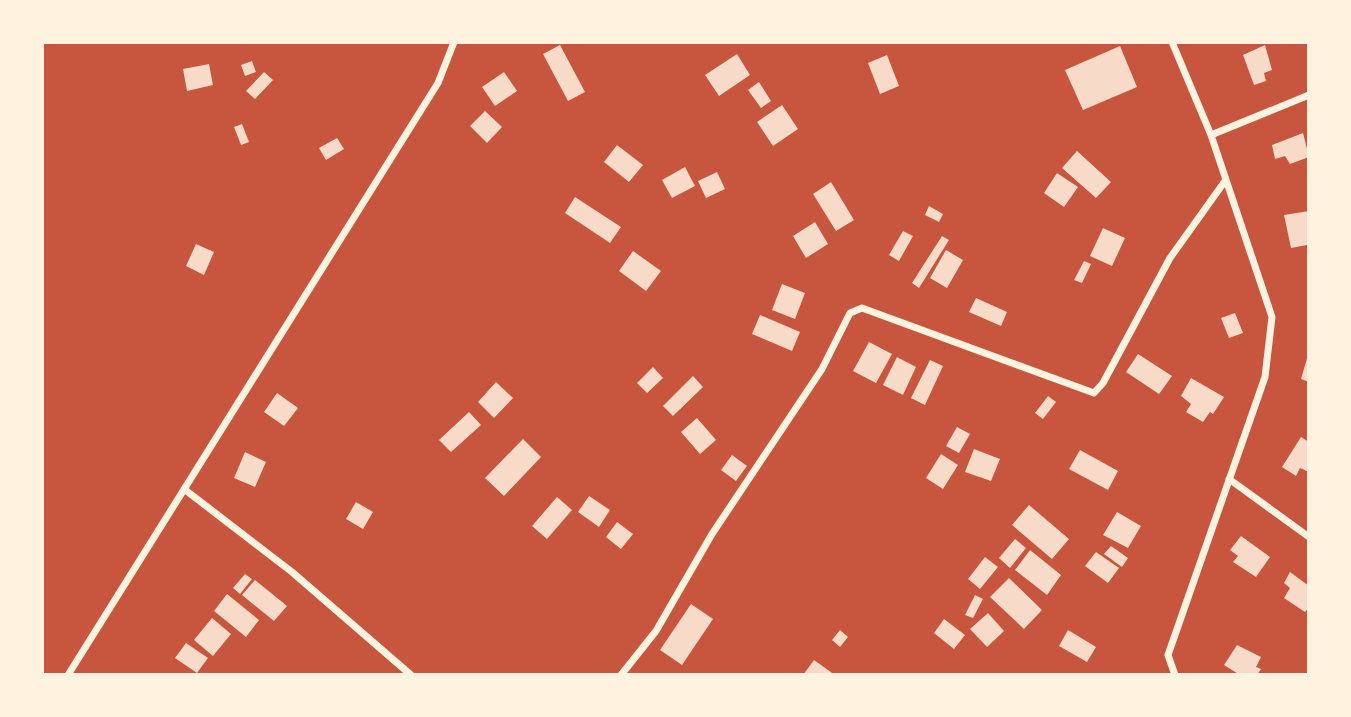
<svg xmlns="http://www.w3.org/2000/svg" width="1351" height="717" viewBox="0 0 1351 717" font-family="'Asap Condensed',sans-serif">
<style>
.building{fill:#f7dbc8}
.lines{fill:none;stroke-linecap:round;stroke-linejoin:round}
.minor{stroke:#fff3e0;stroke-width:7}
</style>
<rect width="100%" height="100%" fill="#c8553d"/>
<path class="building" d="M560,45L585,92L568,101L543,54Z
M1265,45L1272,70L1264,73L1266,81L1254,85L1243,55Z
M1120,46L1137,87L1083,110L1065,70Z
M737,54L750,75L719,96L705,75Z
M887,55L899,86L880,94L868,63Z
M252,61L256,72L245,76L241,65Z
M209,64L213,85L187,91L183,69Z
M264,72L273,80L255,99L246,91Z
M504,72L517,91L495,106L482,87Z
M759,82L771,101L761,108L748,90Z
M782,105L798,129L773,146L757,122Z
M485,111L502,127L487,143L470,126Z
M242,124L249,142L241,145L234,127Z
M1303,133L1309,157L1290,164L1285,156L1275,159L1272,145Z
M337,138L344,149L326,160L319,148Z
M617,145L643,165L629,182L604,162Z
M1077,151L1111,182L1096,198L1062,168Z
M685,167L695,186L672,198L662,180Z
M717,172L725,189L706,198L698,181Z
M1057,173L1078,187L1064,207L1044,193Z
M831,182L854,220L836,231L813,194Z
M575,197L621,227L610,243L565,213Z
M929,206L943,214L939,222L925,215Z
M1309,211L1307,245L1291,248L1284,215Z
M815,222L828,244L806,258L793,236Z
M1103,228L1125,238L1112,266L1090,256Z
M903,231L913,236L899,261L889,255Z
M942,236L949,240L919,288L912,283Z
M196,244L214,252L204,275L186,266Z
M946,250L963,260L947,288L930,278Z
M633,251L661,271L646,291L619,271Z
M1084,261L1091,264L1082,283L1074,280Z
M782,284L805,293L795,319L772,310Z
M976,298L1007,312L1001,326L969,312Z
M1235,313L1243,333L1229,338L1221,318Z
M760,315L800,332L792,351L752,334Z
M869,342L892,354L876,383L853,371Z
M1138,354L1172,376L1159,394L1126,372Z
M1308,355H1309V382L1301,379Z
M897,357L916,367L903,395L883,385Z
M930,360L943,366L925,405L911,398Z
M653,367L663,378L647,393L637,383Z
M693,376L703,387L673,416L663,406Z
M1191,378L1224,397L1213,414L1210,412L1203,422L1186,412L1191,404L1181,396Z
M496,382L513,398L494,418L478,402Z
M277,393L298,408L284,426L264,412Z
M1048,396L1056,402L1043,419L1035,413Z
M469,412L481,425L451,452L439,440Z
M697,418L716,440L700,454L681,432Z
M957,427L970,434L959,453L946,446Z
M1301,437L1309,442V472L1300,468L1296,476L1282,467Z
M523,439L541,457L504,496L485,478Z
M974,449L1000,459L991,481L965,472Z
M1080,450L1118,471L1108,490L1069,469Z
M245,452L266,462L255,487L234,478Z
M941,454L958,465L943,489L926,478Z
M732,455L747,466L736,481L721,470Z
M589,496L610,510L599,527L578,512Z
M557,497L572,510L547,539L532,526Z
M356,502L373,512L363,529L346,519Z
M1029,505L1069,539L1052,559L1012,525Z
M1117,512L1141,526L1128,548L1103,535Z
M617,522L633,534L621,549L606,537Z
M1241,536L1270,557L1256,577L1233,562L1238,556L1230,550Z
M1015,539L1026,548L1010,568L999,558Z
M1111,546L1128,558L1122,567L1104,554Z
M1030,550L1061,575L1047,595L1015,570Z
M1096,552L1119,568L1108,583L1085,566Z
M985,557L998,567L980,589L968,579Z
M1290,572L1309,586V607L1305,612L1284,598L1290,588L1284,583Z
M245,574L252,579L240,594L233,588Z
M1009,578L1042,610L1024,629L990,597Z
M255,580L287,606L274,621L242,595Z
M227,594L259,620L246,637L214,611Z
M975,595L983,599L973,618L965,615Z
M691,604L713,619L682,665L660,650Z
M988,613L1004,631L987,647L970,629Z
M212,618L231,634L213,656L194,640Z
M944,619L965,635L954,649L934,633Z
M840,630L848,637L840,647L832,640Z
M1068,630L1096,647L1087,662L1059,646Z
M186,643L208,658L197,673L175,658Z
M1237,645L1261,657L1256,667L1261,669L1257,675H1240L1224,665Z
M814,660L835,675H803Z"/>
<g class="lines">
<path class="minor" d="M1172,42L1211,135L1272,317L1265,377L1168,655L1175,675
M1211,135L1309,95
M1229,479L1309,537
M184,489L292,572L411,675
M68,675L438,83L454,42
M621,675L656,631L712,534L822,369L850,313L862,308L1094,393L1103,383L1170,258L1225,181"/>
</g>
<rect width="1351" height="717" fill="none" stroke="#fff3e0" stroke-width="88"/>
</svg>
